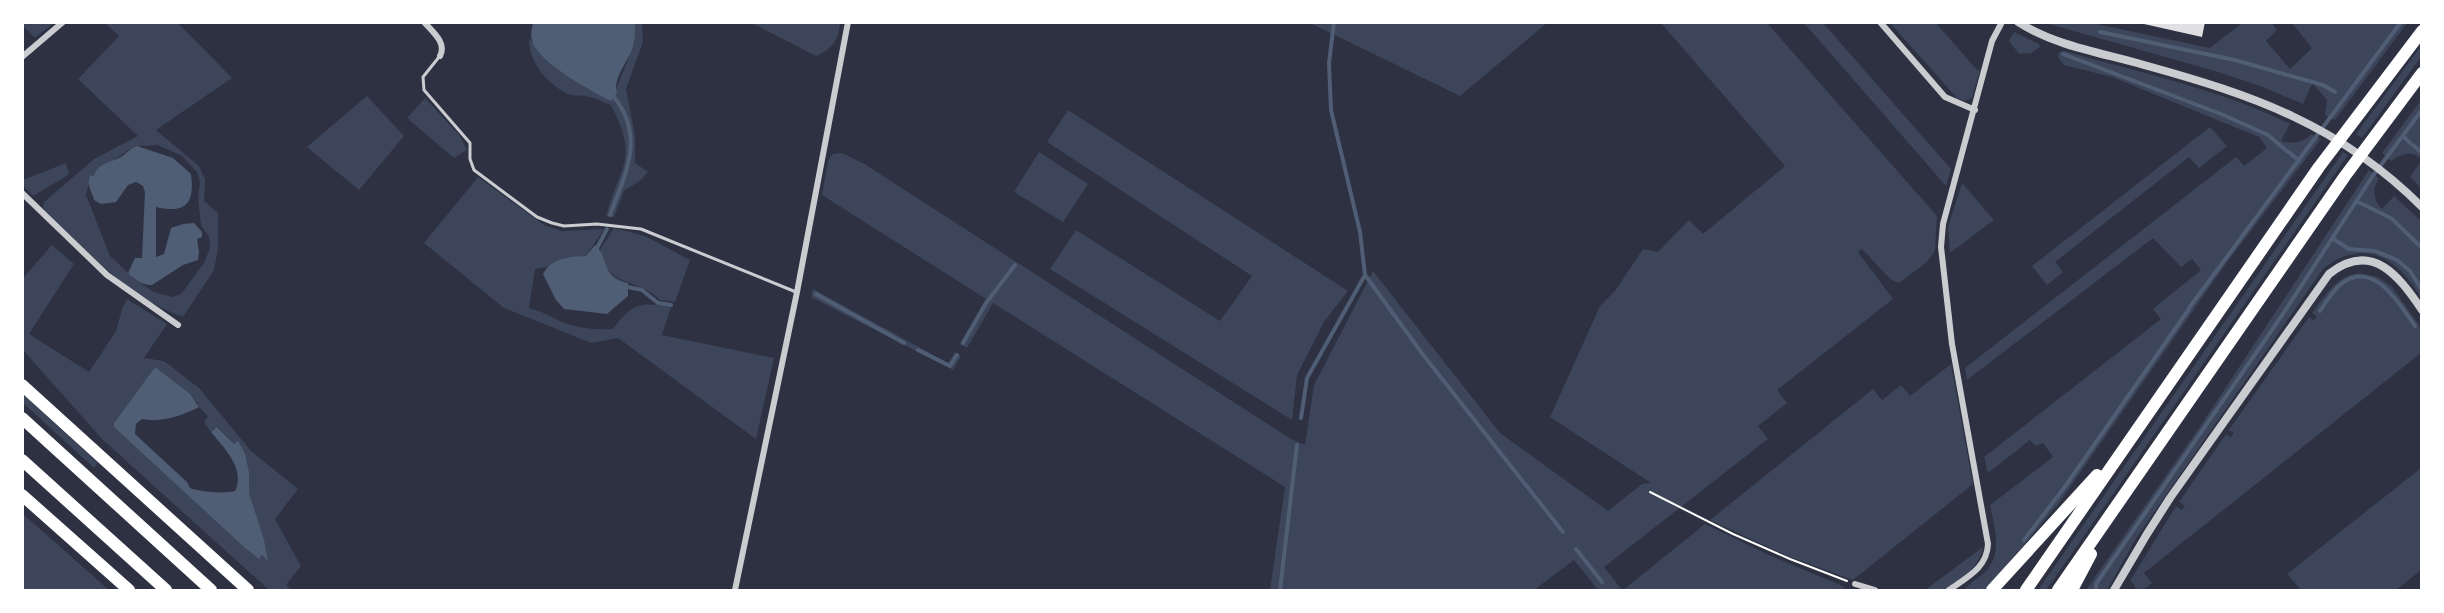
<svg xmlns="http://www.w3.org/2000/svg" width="2444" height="613" viewBox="0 0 2444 613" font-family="'Space Grotesk',sans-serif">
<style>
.green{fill:#3c4559;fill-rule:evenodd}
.water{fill:#4f5d75}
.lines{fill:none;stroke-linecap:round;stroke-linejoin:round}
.stream{stroke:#4f5d75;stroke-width:4}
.building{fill:#e0e0e3}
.path{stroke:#fff;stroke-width:2}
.service{stroke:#caccd0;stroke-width:3}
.minor{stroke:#caccd0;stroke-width:6}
.tertiary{stroke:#caccd0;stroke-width:8}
.motorway{stroke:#fff;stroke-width:12}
</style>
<rect width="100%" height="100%" fill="#2d3142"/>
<path class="green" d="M22,23L23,22L54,23L35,38L23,26Z
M105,23H178L232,78L156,130L199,166L205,179L204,201L218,213V249L214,270L183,317C127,297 85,249 43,208L44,202L94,159L138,136L78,79L119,36ZM158,145L182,156L197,172L200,182L198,198L201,225L209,237L210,248L204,263L181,294L172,297L154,292L136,280L110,256L86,195L91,175L94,176C101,171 129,148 134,147C141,145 150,146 158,145Z
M635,23H642L643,42L626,89L635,136V163L648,172L641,180L624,191L614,217L606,216C621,163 639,160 611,105C603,102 593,97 585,96C580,95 575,96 571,95C548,86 528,62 529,38L539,51L552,64L616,89L633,47Z
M752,23H840C838,41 833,48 816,56Z
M1310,23H1547L1460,96Z
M1661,23H1767L1937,216L1935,251L1927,262L1899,283L1890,279L1862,249L1858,252L1893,299L1777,390L1787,403L1758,426L1768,439L1604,567L1622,590H1598L1574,560L1534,590H1270L1285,487L993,303L967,348L960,344L986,299L822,195L828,161L832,154L842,153L866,165L1291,439L1305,445L1314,385L1373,271L1500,433L1608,511L1642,484L1651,483L1550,417L1600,306L1615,291L1643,249L1658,252L1689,220L1703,234L1785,166Z
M1804,23H1823L1951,169L1946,186Z
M1890,23H1936L1977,70H1980L1972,98L1965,101L1958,99Z
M2045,23H2092L2210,48L2242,23H2272L2277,30L2266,41L2290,69L2312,48L2292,23H2407L2335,120L2325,115L2327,100L2314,85L2312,84L2303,104L2263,87L2215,71Z
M2014,32L2039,44L2040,47L2031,53L2019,54L2009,41Z
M2421,46V57L2362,138L2356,134Z
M2065,51C2140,73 2220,89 2290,124L2281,141C2293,144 2303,143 2311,134L2321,139L2227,262L2059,503L1986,590H1964C1970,582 1979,578 1986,571C2003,553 1994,526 1990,505L2053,457L2043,443L2035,446L2030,440L1988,473L1984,457L2161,319L2153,309L2201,270L2192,259L2181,267L2153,238L1967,380L1965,368L2236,157L2244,166L2267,148L2259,137L2112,77L2064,65L2058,57L2059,52Z
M367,96L404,136L359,190L307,147Z
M425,98L460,136L467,150L454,158L407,118Z
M2421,100V158C2411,151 2401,153 2391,161L2382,153Z
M1068,110L1348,291L1324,322L1297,375L1292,420L1050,269L1076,230L1220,321L1252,276L1047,142Z
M2210,127L2227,146L2199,168L2189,157L2055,262L2063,272L2047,285L2032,266Z
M1039,152L1088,184L1063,222L1014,192Z
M2343,152L2348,155L2059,572L2046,590H2038Z
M2421,161H2422L2421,188L2410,177Z
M66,163L69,173L65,177L33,196L23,185V180Z
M2369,170L2379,179C2371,189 2374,201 2382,209L2394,196L2421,221V298C2399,259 2364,236 2323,269L2137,537L2107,590H2086L2197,431Z
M478,177L544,225L562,231L604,229L586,256L557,260L547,267L535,269L529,308C543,312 548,315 560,321C574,328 597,330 613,329C633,302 640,302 671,307L662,335L774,358L756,439L618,338L591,343L504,308L424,243Z
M1962,183L1994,220L1950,253L1948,227Z
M614,228L645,236L690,260L675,302L660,300C637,276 608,290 600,250Z
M52,245L74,264L29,334L89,372L116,331L122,309L127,299L167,324L144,358L164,361L199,388L251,451L298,489L275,519L301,566L286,585L291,590H269L102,439L23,350V278ZM155,367L197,402L199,407L208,416L204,422L211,432L218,427L234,444L237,442L249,472V493L264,539L268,560L262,555L259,558L114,423Z
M2358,273L2378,277L2392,287L2421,328V353L2144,573L2152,583L2143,590L2135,588L2134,584L2130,581L2176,506L2182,510L2185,506L2179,502L2226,434L2231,437L2234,433L2229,430L2309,317L2313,320L2317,317L2312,313C2325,296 2335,277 2358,273Z
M813,289L948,363L955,352L961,356L953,370L811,297Z
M1951,364L1973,484L1853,580L1785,555L1710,520L1873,389L1882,400L1901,385L1910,396Z
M23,394L98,463L94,468L23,403Z
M2421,468V570L2396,590H2301L2287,574Z
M23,514L109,590H23Z
M1705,524L1769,555L1845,587L1840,590H1623Z
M1983,547C1981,564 1961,583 1945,590C1940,592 1931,590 1925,590Z"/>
<path class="water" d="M533,23H635C635,30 635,40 633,47C629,61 612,78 617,93L611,101C591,91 539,63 532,41C530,35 532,29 533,23Z
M137,146L173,158L191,174C195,203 186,214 156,207V257L164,254L171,228L183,224L194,223L202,232V237L197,239L199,252L198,260L183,265L152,285C143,286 134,279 128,273L135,258H142L145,192L143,186L136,182L128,185L116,202L101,204L94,200C92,191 85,185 91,175L94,176C98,161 115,163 125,154C130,150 131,148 137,146Z
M595,245C610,257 599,276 628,283V296L607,314L564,309L556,300L543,274C552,257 569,257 586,256Z
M155,367L190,394L199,407C182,416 160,423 142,419L136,424L135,434L187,482L190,488C201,492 224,494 235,491C246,469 224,448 211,432L217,427L234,444L238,441L245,454L249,472V493L264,539L268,561L262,555L259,559L244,547L114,427V423Z"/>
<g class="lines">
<path class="stream" d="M2100,32L2235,60L2323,85L2335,92
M2063,54L2221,114L2268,135L2288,152
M2403,136L2410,143
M2413,145L2422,153
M2290,153L2299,161
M2356,201L2391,218L2422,248
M610,215C625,175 646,137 614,97
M2332,238L2349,249L2375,251L2397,260L2410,271L2422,290
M597,248L607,229
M1365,275L1424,356L1563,532
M628,287L642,290L658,303L671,305
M816,294L904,343
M2189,308L2401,22
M2320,311C2326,302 2332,292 2340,285C2373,257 2400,305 2415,326
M963,343L986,303L1015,265
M918,350L950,366L957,355
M1301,418L1307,378L1365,275L1360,232L1331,110L1329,63L1334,22
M2024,540L2064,488L2189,309
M1576,549L1602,582
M1280,590L1297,445
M2096,590V584L2283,314L2372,177L2422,110"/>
</g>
<path class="building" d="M2135,22H2205L2202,37Z"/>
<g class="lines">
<path class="path" d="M1650,492L1733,534L1790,559L1847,581"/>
<path class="service" d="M439,57L423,77L424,90L470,143V159L474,170L537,217L552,223L564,226L597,224L641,229L796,292"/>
<path class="minor" d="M424,22C433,32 447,43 440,56
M1880,22L1945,97L1975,110
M22,57L63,22
M22,193L107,275L178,325
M1855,584L1875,590
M735,590L797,292L848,22
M1949,590C1967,577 1987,568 1988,544L1952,344L1941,247L1943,224L1992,41L2002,22"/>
<path class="tertiary" d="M2018,22C2055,46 2103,53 2144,65C2253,95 2340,125 2422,207
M2114,590L2147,534L2170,498L2329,274C2372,240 2399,276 2422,310"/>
<path class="motorway" d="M22,385L248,590
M22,418L211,590
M22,460L166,590
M22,495L129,590
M1992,590L2097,475
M2026,590L2319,167L2422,31
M2058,590L2345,176L2422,73
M2072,590L2091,554"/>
</g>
<rect width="2444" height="613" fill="none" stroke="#ffffff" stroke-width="48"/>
</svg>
